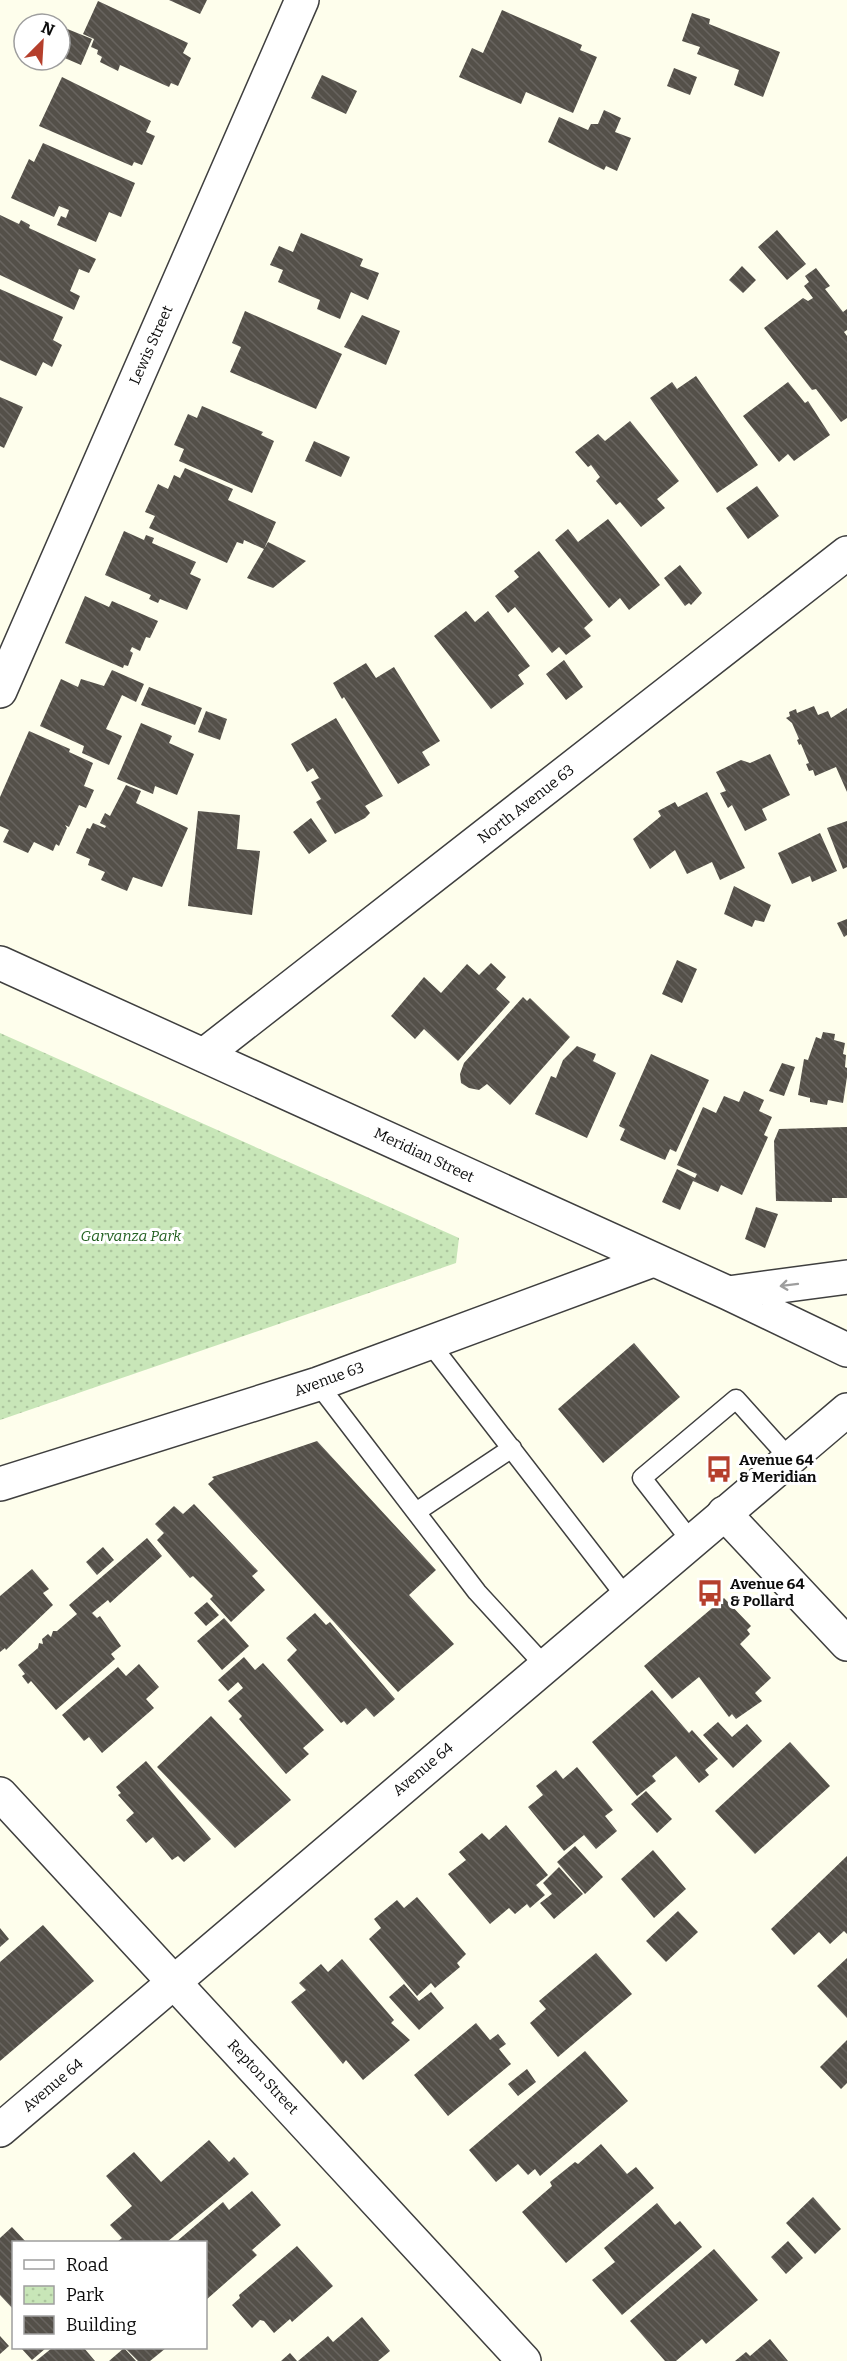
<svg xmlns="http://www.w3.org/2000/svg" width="847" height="2361" viewBox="0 0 847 2361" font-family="Bitter,serif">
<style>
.park{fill:url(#park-dots)}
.building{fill:url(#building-back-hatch)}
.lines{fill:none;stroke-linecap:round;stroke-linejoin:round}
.service-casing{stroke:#3f3f3f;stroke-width:21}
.minor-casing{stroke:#3f3f3f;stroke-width:36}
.tertiary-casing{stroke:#3f3f3f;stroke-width:36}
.service{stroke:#fff;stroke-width:18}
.minor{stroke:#fff;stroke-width:33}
.tertiary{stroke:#fff;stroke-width:33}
.oneway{stroke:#9e9e9e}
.labels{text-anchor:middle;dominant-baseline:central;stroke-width:6;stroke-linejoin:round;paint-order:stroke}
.street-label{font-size:15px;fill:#0c0c0c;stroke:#fff}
.park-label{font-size:15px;font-style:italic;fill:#226020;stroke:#fff}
.poi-label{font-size:15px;font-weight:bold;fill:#0c0c0c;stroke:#fff;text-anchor:start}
</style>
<defs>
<pattern id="park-dots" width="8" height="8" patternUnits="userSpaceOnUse" patternTransform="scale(1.5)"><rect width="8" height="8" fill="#c8e6b8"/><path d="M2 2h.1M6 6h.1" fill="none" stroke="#abc49d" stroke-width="1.8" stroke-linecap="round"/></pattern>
<pattern id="building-back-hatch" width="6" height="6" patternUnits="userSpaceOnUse" patternTransform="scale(1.5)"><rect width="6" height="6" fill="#545049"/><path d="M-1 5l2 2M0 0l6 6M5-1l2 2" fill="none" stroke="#68645f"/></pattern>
</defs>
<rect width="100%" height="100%" fill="#fefeec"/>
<path class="park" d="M0,1033L459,1238L456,1263L0,1420Z"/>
<path class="building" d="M169,0H207L200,14Z
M98,1L188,43L183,53L191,58L178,86L171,83L169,87L120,65L118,71L100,62L102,57L97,54L98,50L91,47L94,39L83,34Z
M502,10L582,45L580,50L597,57L573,113L526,92L521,104L459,77L472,48L483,53Z
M692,13L710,19L709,24L780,52L763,97L734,85L739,70L697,54L700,47L682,41Z
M60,26L92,39L81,65L60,56Z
M674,68L697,77L690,95L667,86Z
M322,75L357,91L346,114L311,98Z
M62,77L151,121L146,132L155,136L142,165L134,162L132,166L39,126Z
M604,110L621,118L615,132L631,138L617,171L606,166L604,170L548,142L559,117L588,130L591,124H598Z
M43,143L135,183L121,217L109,212L96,242L57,225L61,216L66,218L69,210L59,206L54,217L11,198L29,159L34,162Z
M0,215L19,224L21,220L30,225L29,228L96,259L89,273L79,269L70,291L80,296L74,310L0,275Z
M777,230L806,264L787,280L758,247Z
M301,233L363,259L360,266L379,273L368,300L351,292L340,319L317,309L320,300L278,282L283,270L270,265L279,246L293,252Z
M742,266L756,280L743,293L729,280Z
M816,268L830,286L825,289L843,312L847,309V330L844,332L847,336V418L841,422L816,389L812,390L764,328L803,298L808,301L813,298L804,286L809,282L805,276Z
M0,289L63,317L53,340L62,345L52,367L43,362L36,376L0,360Z
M245,311L342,354L316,409L230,372L241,347L232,343Z
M362,315L400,331L386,365L344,347Z
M696,376L758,465L717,493L650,398L672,382L677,389Z
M788,382L805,403L808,401L830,435L794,461L788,454L779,462L743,416Z
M0,397L23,407L4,448L0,446Z
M202,406L263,432L261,435L274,441L252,493L179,461L184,449L174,445L188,414L197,418Z
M630,421L679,481L657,499L665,508L641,527L620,502L616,505L596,481L600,477L591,465L588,467L575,452L598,434L605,441Z
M314,441L350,457L341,477L305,461Z
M185,468L233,489L228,500L276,522L264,549L244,540L243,544L237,542L227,563L149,528L155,516L145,512L158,484L168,489L174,475L180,478Z
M757,486L779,516L748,539L726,508Z
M608,519L660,585L629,610L620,598L609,608L555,540L568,529L578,542Z
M124,531L144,540L146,535L154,538L152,543L196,562L190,574L201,579L187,610L160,599L158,603L149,599L151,595L105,575Z
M268,542L306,561L273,588L247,578Z
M539,551L593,620L584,628L591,636L566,655L559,647L552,653L515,607L508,613L495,596L519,577L514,571Z
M680,565L702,593L691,605L689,603L685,606L664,578Z
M85,596L109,607L112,601L158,621L150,638L146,637L140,651L132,647L130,651L133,653L128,666L124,665L123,668L65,643Z
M466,611L475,622L488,611L530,666L518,675L524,684L491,709L434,636Z
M564,660L583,687L566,700L546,674Z
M366,663L376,678L394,667L440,741L422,752L430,765L398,784L344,697L342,699L333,683Z
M112,670L144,684L136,702L122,695L106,729L122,736L109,765L82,753L84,746L40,726L61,679L78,687L81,679L104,686Z
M149,687L202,708L195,725L141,705Z
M814,706L818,715L828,711L831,718L847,708V792L836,767L815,776L813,770L809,771L806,764L809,763L801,744L799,745L797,740L799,739L792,723L786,718L790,716L789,712L796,709L797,713Z
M206,711L227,719L220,740L198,732Z
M336,718L383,796L365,806L370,813L365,818L335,834L316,802L321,799L311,782L319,778L313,768L307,772L291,744Z
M141,723L172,736L169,743L194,754L177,795L155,786L153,794L117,779Z
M29,731L70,749L69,752L93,763L84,786L94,790L86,808L79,805L69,827L65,825L67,828L59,846L56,844L53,851L34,842L28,853L3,842L9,830L0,826V797Z
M770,754L790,795L762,809L767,820L745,831L732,805L728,808L720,793L726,791L716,772L741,760L750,763Z
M126,785L141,791L136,803L188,828L162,887L133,877L127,891L101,880L105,872L88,865L90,859L76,853L87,828L90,829L93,823L105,828L106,826L100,823L105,813L110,816Z
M707,792L745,868L720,880L712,862L687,874L675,850L650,869L633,839L661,816L658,811L675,802L678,807Z
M198,811L240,815L237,849L260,851L252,915L188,906Z
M311,818L327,841L309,854L293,832Z
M847,821V867L843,869L827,828Z
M820,833L837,871L812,882L810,876L792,884L778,853Z
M734,886L771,905L764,922L755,920L752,927L724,914Z
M847,919V935L844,937L837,923Z
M677,960L697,969L682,1003L662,994Z
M491,963L506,977L496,989L510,1002L458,1061L424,1029L415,1039L391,1016L424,977L441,993L467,964L479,975Z
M523,997L527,1001L530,998L570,1037L510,1105L487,1084L479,1090L469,1088L461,1083L460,1074L464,1063Z
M823,1032L835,1034L834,1040L845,1043L843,1054L846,1055L845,1067L847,1068V1077L843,1103L828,1100L827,1105L810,1102V1098L798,1095L804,1059L808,1060L816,1037L821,1039Z
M577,1046L596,1054L593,1061L616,1073L587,1138L535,1114L551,1076L556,1078L563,1060Z
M651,1054L709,1080L676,1152L670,1149L665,1160L620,1140L625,1129L619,1126Z
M782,1063L795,1067L784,1096L769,1091Z
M744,1091L764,1100L759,1111L772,1117L764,1135L768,1137L742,1195L721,1185L718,1192L693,1181L680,1210L662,1202L677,1169L695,1178L697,1174L677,1165L703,1107L716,1113L724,1096L739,1102Z
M847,1127V1198H832V1202L776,1201L774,1141L779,1129Z
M756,1207L778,1214L765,1248L745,1239Z
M634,1343L680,1397L603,1463L558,1409Z
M317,1441L436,1570L409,1595L454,1644L398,1692L208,1484L214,1479L212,1477Z
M194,1504L258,1571L252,1576L265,1590L231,1622L210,1599L213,1596L193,1576L190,1578L157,1540L164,1533L155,1524L174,1506L183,1514Z
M147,1538L162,1556L110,1603L108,1600L92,1613L97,1618L100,1616L121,1646L111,1654L115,1659L56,1710L31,1681L28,1684L22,1676L25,1674L18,1665L38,1648L39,1643L43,1644L42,1639L48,1634L51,1637L53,1631H57L77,1614L69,1605Z
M103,1547L114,1560L97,1575L86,1562Z
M32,1569L49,1589L43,1593L53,1605L6,1650L5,1648L0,1652V1596Z
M724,1598L751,1626L747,1630L750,1634L740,1644L771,1678L755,1693L762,1701L736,1719L732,1714L729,1717L699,1677L672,1699L644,1666Z
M207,1602L219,1615L206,1626L194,1613Z
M315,1613L326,1625L330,1622L395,1699L374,1717L366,1708L347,1725L344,1721L341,1723L287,1660L297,1650L286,1638Z
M224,1618L249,1646L222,1670L197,1641Z
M244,1657L255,1670L263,1663L324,1730L303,1748L309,1754L286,1774L239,1719L242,1716L228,1701L243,1688L238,1682L228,1691L218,1680Z
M139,1664L159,1687L146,1699L154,1708L102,1753L89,1737L84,1741L62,1715L118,1667L126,1676Z
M652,1690L689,1733L692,1730L718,1759L705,1770L709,1775L699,1783L676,1756L652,1776L656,1781L637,1796L592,1742Z
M211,1716L291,1800L235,1848L157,1767Z
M718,1722L732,1737L747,1724L762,1741L733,1768L703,1735Z
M790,1742L830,1786L755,1854L715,1811Z
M146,1761L211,1839L184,1862L178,1856L172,1860L153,1837L146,1843L126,1820L134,1813L118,1795L121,1793L116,1787Z
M577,1767L613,1810L605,1816L617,1831L596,1849L584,1835L564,1851L528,1807L543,1795L536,1786L556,1770L563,1779Z
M646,1791L672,1819L657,1833L631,1804Z
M506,1825L548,1875L536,1885L545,1895L530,1908L527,1904L515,1914L509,1908L490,1924L448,1874L466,1860L459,1852L482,1833L489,1840Z
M575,1846L603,1877L585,1894L557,1862Z
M653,1850L686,1889L654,1918L621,1879Z
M847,1856V1934L844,1931L830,1944L819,1932L794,1955L771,1929Z
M559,1867L583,1894L554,1919L540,1903L552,1894L543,1883Z
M417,1897L466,1954L457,1963L460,1967L435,1988L431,1983L417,1996L369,1939L381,1928L374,1919L397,1900L404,1908Z
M678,1911L698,1932L666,1962L646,1941Z
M43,1925L94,1981L0,2061V1962Z
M0,1928L9,1939L0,1947Z
M596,1953L632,1994L558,2057L530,2023L546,2009L539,2001Z
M847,1958V2018L817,1986Z
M342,1959L394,2020L391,2023L410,2040L363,2080L346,2060L343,2064L291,2002L306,1990L299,1983L321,1964L328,1972Z
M404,1984L419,2001L431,1992L444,2008L419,2030L389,1997Z
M476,2023L490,2040L498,2034L506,2044L499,2049L511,2064L448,2116L414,2075Z
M847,2040V2083L841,2089L820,2067Z
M585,2051L628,2101L540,2176L535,2169L528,2175L518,2164L496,2182L469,2150Z
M527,2069L536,2082L518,2096L508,2084Z
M209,2140L229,2162L234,2157L249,2174L167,2242H117L122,2238L110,2225L132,2206L106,2176L134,2152L161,2182Z
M601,2144L627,2174L636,2167L654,2188L566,2263L522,2212L552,2186L550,2182L575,2162L578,2164Z
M252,2191L281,2225L252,2250L257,2255L206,2300V2242H176L223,2202L229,2210Z
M813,2197L841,2229L815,2254L786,2223Z
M657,2203L675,2225L680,2221L702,2247L622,2315L592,2280L615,2262L604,2248Z
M12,2227L26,2242H14V2310L0,2295V2238Z
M788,2241L803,2258L786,2274L771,2257Z
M297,2246L333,2286L292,2322L290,2319L274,2333L264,2321L260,2320L252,2328L232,2305L240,2298L239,2295Z
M714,2249L758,2300L706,2344L702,2339L676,2361H665L630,2321Z
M362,2317L390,2351L378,2361H298L328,2336L333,2342Z
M0,2336L9,2346L0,2354Z
M770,2339L788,2361H735L746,2352L750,2356Z
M21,2348H46L32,2360Z
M52,2348H84L95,2361H36Z
M124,2348L136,2361H109Z
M125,2348H166L150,2361H138Z
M290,2353L297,2361H281Z"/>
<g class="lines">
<defs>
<path id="service" d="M429,1342L626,1597
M318,1384L477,1592L545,1666
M416,1512L512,1448
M691,1541L642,1478L736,1399L789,1458"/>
<path id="minor" d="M0,691L302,0
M204,1055L847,553
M0,1484L318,1384L653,1260
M724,1513L847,1644
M0,1794L524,2361"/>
<path id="tertiary" d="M0,963L728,1293L847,1350
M728,1293L847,1277
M0,2130L847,1410"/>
</defs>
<use href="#service" class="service-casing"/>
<use href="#minor" class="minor-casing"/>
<use href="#tertiary" class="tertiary-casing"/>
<use href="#service" class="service"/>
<use href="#minor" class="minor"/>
<use href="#tertiary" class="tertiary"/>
</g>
<defs><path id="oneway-shaft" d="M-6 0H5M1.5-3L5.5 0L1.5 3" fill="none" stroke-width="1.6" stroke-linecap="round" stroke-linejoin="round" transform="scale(1.5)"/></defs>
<use class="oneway" href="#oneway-shaft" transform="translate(789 1285) rotate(173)"/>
<defs>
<symbol id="bus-bare" viewBox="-9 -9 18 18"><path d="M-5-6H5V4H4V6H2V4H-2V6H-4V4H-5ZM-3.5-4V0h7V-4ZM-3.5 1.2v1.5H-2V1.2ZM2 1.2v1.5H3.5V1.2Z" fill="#b53f2c" stroke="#fff" stroke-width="2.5" paint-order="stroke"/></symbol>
</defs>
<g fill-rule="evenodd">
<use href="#bus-bare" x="700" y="1450" width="38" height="38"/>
<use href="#bus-bare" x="691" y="1574" width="38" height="38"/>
</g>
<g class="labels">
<g class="street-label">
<text transform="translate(151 345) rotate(-66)">Lewis Street</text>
<text transform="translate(526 804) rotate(-38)">North Avenue 63</text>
<text transform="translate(424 1155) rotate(25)">Meridian Street</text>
<text transform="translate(329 1379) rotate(-20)">Avenue 63</text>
<text transform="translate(423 1769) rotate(-40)">Avenue 64</text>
<text transform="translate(263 2077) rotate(47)">Repton Street</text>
<text transform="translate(53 2085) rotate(-40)">Avenue 64</text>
</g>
<g class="park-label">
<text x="131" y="1236">Garvanza Park</text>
</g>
<g class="poi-label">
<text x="739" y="1460">Avenue 64<tspan x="739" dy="17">&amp; Meridian</tspan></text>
<text x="730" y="1584">Avenue 64<tspan x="730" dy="17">&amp; Pollard</tspan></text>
</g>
</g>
<rect x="12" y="2241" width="195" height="108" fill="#ffffff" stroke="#9e9e9e" stroke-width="1.5"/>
<rect x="24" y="2260" width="30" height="9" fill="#ffffff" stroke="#9e9e9e" stroke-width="1.5"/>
<text x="66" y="2271" font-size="18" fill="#0c0c0c">Road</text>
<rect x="24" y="2286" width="30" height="18" fill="url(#park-dots)" stroke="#9e9e9e" stroke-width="1.5"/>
<text x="66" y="2301" font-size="18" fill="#0c0c0c">Park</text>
<rect x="24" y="2316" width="30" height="18" fill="url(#building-back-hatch)" stroke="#9e9e9e" stroke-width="1.5"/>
<text x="66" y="2331" font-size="18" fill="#0c0c0c">Building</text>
<g transform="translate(42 42) rotate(24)"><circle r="28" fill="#ffffff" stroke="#9e9e9e" stroke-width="1.5"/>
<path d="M0-4.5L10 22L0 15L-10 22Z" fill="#b53f2c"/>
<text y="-9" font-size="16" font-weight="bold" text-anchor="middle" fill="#0c0c0c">N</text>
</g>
</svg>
